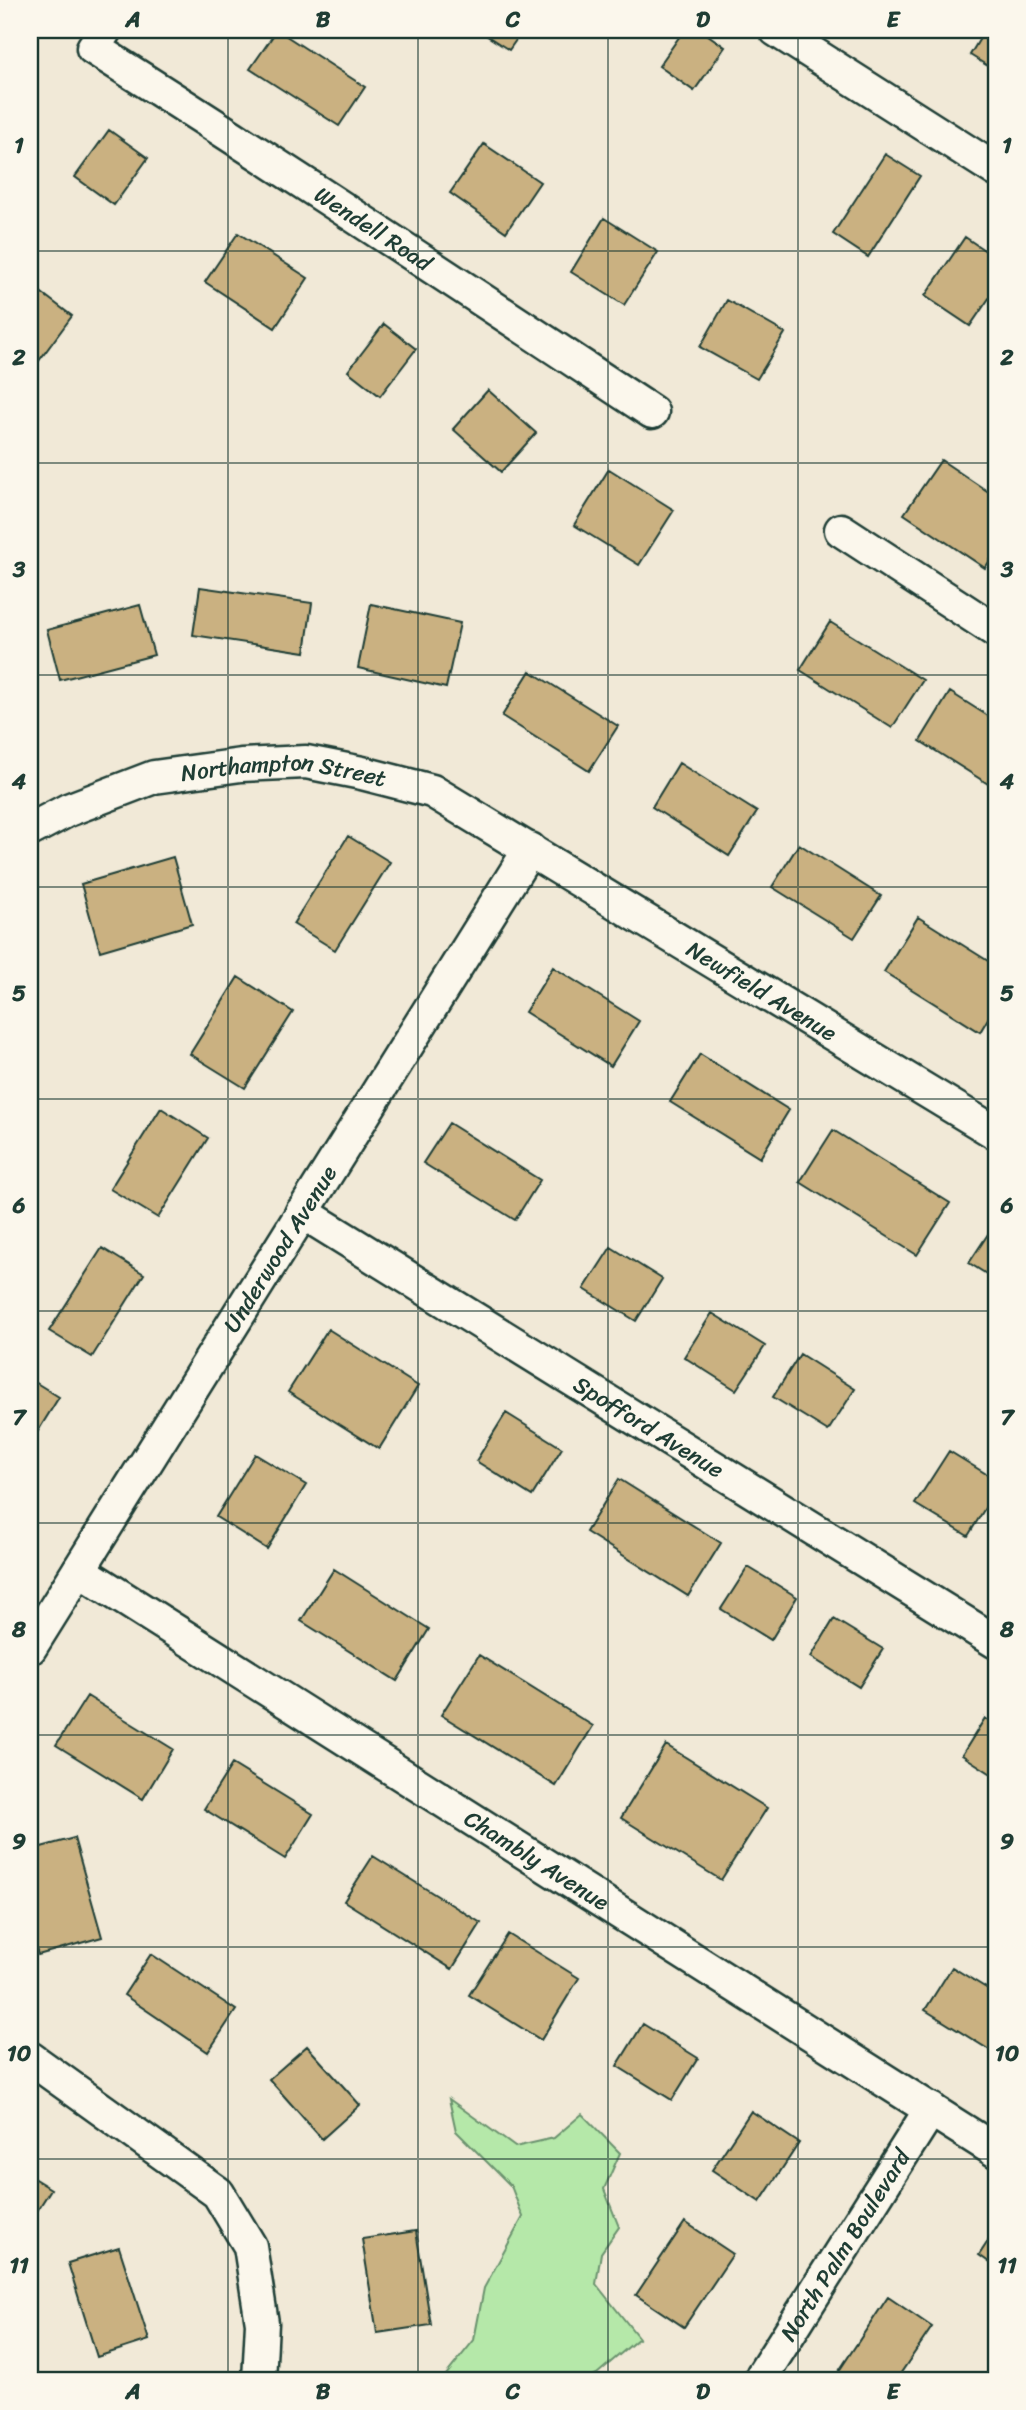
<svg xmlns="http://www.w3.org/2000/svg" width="1026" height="2410" viewBox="0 0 1026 2410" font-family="Sriracha,sans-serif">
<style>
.green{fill:#b5e8a9;stroke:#6a926e;stroke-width:2}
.building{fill:#cab181;stroke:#1f3d34;stroke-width:2}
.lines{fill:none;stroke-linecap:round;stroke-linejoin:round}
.minor-casing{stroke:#1f3d34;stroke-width:37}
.minor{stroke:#fbf7ec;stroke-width:32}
.grid{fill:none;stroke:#1f3d34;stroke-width:2;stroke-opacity:0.55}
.labels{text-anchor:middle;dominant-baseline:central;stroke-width:5;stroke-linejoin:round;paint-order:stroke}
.street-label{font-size:23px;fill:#1f3d34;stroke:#fbf7ec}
.neatline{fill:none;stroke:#1f3d34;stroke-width:2.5}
.grid-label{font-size:23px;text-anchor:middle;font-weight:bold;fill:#1f3d34}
</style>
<rect width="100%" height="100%" fill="#f1e9d7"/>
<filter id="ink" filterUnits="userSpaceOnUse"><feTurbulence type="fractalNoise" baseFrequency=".0143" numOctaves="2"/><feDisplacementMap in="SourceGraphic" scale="14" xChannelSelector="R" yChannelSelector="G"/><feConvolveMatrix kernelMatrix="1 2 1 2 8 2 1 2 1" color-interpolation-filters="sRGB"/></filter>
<g filter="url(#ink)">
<path class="green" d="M449,2099L515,2147L554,2138L582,2114L620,2153L604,2189L619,2227L601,2253L596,2284L639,2338L597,2374L583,2380H442L474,2340L484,2288L523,2217L511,2186L456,2131Z"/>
<path class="building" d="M277,30L365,87L339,126L250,69Z
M478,30H523L509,50Z
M684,30H701L725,47L694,91L659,66Z
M896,30H919L912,40Z
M985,30H996V71L970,55Z
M109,130L148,158L114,205L75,177Z
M484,144L540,182L506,232L450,193Z
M885,154L920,176L868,257L833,234Z
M604,218L658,252L624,305L571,272Z
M238,233L308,278L275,328L205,282Z
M965,237L996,258V288L970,326L925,296Z
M30,284L72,316L30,373Z
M727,300L785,333L757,379L700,347Z
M384,324L416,349L380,396L348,371Z
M488,390L536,433L501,472L453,429Z
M941,460L996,497V551L985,568L904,514Z
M609,469L674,510L639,565L574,525Z
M200,587L312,603L305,652L193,635Z
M371,604L460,623L446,688L358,668Z
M140,605L154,655L60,680L47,630Z
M830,622L923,680L892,728L800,670Z
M530,671L618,726L589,771L502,716Z
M950,692L996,721V789L920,741Z
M679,763L757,812L729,856L652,807Z
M348,836L390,862L335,950L293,924Z
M799,844L881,896L854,938L772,887Z
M173,857L192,924L100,951L81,884Z
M918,917L996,966V1005L980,1032L884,972Z
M553,967L639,1021L611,1066L525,1012Z
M238,977L293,1012L245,1088L190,1054Z
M700,1054L789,1110L760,1158L670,1102Z
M161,1108L208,1138L158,1218L110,1189Z
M449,1123L540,1180L515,1220L423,1163Z
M833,1130L950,1203L917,1255L800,1182Z
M994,1225L996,1226V1280L969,1263Z
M611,1247L662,1279L636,1321L584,1289Z
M102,1248L144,1274L92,1357L49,1331Z
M712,1313L765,1346L736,1390L684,1357Z
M328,1329L418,1386L379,1449L288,1392Z
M800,1354L855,1389L828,1431L773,1397Z
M30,1379L59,1397L30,1444Z
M506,1413L562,1448L532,1496L476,1461Z
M949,1451L996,1480V1490L968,1536L915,1504Z
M255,1454L306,1485L267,1549L216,1517Z
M619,1479L721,1543L688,1596L586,1532Z
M748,1567L797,1597L771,1640L721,1609Z
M334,1569L429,1629L397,1681L301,1621Z
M834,1619L883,1649L859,1687L811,1657Z
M479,1655L593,1726L556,1786L441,1715Z
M87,1696L173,1749L143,1799L56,1745Z
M985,1718L996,1725V1777L962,1755Z
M666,1745L767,1808L721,1880L621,1818Z
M232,1764L313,1814L285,1859L204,1809Z
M74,1838L102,1937L38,1955L30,1925V1850Z
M373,1856L481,1923L452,1969L344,1901Z
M508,1934L579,1978L541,2040L469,1995Z
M151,1954L236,2010L208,2052L124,1995Z
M952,1967L996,1994V2054L925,2010Z
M643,2024L698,2058L672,2100L617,2066Z
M307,2046L360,2105L322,2139L269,2079Z
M751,2111L799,2143L760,2202L712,2170Z
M30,2176L51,2189L30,2222Z
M685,2222L733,2254L684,2327L636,2295Z
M996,2229V2267L979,2255Z
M416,2231L431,2325L377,2333L362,2239Z
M119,2247L149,2340L97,2357L68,2263Z
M888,2297L932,2327L896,2380H833Z"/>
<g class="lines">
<defs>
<g id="minor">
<path id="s1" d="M105,30L93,48C282,167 467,290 652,412"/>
<path d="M776,30L996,170"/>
<path d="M841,530L996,631"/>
<path id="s2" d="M30,830L68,810L154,777L241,765L306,762L362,773L432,791L996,1133"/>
<path id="s3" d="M302,1212L996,1642"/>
<path id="s4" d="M79,1570L996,2151"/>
<path id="s5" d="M30,1648L530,849"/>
<path d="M30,2058L218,2193L250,2246L262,2323L259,2380"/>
<path id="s6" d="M762,2380V2376L931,2109"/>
</g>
</defs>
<use href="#minor" class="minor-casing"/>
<use href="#minor" class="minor"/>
</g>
</g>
<path class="grid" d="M228,30V2380M418,30V2380M608,30V2380M798,30V2380M30,251H996M30,463H996M30,675H996M30,887H996M30,1099H996M30,1311H996M30,1523H996M30,1735H996M30,1947H996M30,2159H996"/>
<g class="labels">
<g class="street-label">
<text stroke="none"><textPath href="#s1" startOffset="355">Wendell Road</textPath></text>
<text stroke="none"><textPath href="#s2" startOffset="266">Northampton Street</textPath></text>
<text stroke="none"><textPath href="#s2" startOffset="803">Newfield Avenue</textPath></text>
<text stroke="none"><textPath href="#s5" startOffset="471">Underwood Avenue</textPath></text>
<text stroke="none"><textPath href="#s3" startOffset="408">Spofford Avenue</textPath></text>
<text stroke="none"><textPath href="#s4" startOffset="542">Chambly Avenue</textPath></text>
<text stroke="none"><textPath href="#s6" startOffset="159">North Palm Boulevard</textPath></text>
</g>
</g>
<rect width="1026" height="2410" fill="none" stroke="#fbf7ec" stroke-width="77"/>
<rect x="38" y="38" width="950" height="2334" class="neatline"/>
<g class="grid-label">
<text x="133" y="27">A</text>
<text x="323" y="27">B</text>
<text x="513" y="27">C</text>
<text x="703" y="27">D</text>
<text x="893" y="27">E</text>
<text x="19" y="153">1</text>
<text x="1007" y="153">1</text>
<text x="19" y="365">2</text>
<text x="1007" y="365">2</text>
<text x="19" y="577">3</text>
<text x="1007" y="577">3</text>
<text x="19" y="789">4</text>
<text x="1007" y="789">4</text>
<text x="19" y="1001">5</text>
<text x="1007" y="1001">5</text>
<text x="19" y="1213">6</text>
<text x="1007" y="1213">6</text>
<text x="19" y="1425">7</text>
<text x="1007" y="1425">7</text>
<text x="19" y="1637">8</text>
<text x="1007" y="1637">8</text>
<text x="19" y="1849">9</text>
<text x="1007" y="1849">9</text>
<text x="19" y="2061">10</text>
<text x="1007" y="2061">10</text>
<text x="19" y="2273">11</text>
<text x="1007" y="2273">11</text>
<text x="133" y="2399">A</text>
<text x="323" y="2399">B</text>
<text x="513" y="2399">C</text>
<text x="703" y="2399">D</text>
<text x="893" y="2399">E</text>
</g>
</svg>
